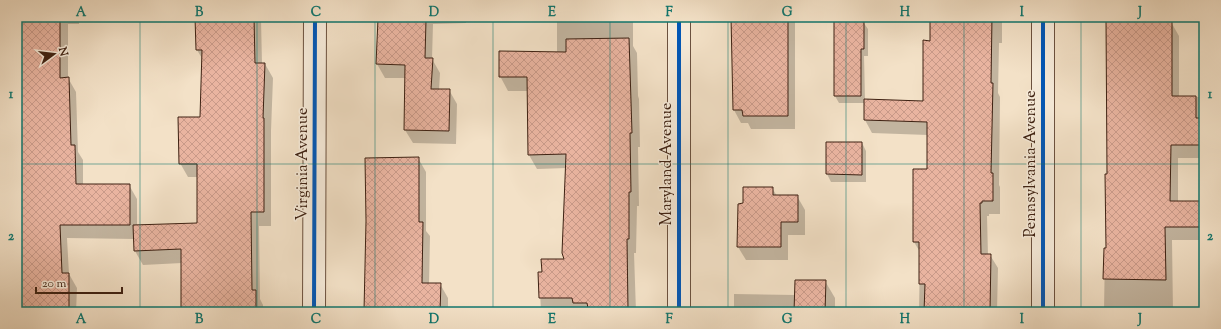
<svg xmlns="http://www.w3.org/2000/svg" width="1221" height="329" viewBox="0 0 1221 329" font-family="'Sorts Mill Goudy',serif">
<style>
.shadow{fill:#0003}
.building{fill:url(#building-cross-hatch);stroke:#3e2112}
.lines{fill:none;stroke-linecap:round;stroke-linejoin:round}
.minor-casing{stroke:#6b513f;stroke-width:24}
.minor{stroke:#f7ecdb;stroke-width:22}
.cycleway-casing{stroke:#f7ecdb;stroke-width:6}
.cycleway{stroke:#0057b8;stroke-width:4}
.grid{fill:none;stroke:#0f766e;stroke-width:1;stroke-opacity:0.55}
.labels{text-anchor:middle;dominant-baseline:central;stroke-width:3;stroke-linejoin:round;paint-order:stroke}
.street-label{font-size:16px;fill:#3e2112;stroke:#f7ecdb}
.neatline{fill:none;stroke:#0f766e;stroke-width:1.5}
.grid-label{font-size:13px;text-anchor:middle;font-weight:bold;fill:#0f766e}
</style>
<defs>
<pattern id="building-cross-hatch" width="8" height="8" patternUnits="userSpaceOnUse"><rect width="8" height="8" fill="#e9b4a0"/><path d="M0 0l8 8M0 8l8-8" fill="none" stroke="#c99a89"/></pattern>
</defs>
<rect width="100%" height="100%" fill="#f3e1c7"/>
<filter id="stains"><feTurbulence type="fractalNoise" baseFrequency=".005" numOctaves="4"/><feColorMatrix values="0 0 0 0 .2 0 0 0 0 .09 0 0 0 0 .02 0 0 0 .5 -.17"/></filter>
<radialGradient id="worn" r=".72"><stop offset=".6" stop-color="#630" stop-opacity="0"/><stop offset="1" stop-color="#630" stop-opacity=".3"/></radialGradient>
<path class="shadow" d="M17,17H79V24H68V78L76,92L78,152L83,160V185H129L137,199V226L198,224V177H188L180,163L201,118L203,60L197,50L196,17H264V19H261L262,64H265L273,78L271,131V226H259L260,299L263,305V312H182V263L143,265L135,251V239L67,238L69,274L77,288L76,312H17Z
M378,17H466V23L433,24L432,59L440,73L439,90H449L457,104L456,144L413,143L405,130L406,78H385L377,64Z
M557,17H633V46L637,53L638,96L639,99L640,147H638L639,206H637L636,253H634L636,312H498V310L541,311L539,273H543L565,260L567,168L537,169L529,155L528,91H508L500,76L557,53Z
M731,17H795V129H751L748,123H741L734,110L733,40L731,37Z
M931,17H1002V43H999L998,93L1000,97L999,185L1000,187V214H989V216H987L988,255H990L998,268L997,312H919L920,252L914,242L928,170V135L872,133L865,120V103H839L835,96L863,22L868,29V56H864L865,100L924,102L931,42Z
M1171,22L1179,36V97H1204V158H1178V202H1204V240H1172L1173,312H1104L1105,249H1107L1108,175Z
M827,143H862L866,151V182H831L827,174Z
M418,158L426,172V231L430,236L429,284H440L448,298V312H365L367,221Z
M772,188L777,196H797L805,210V235H788V260H746L738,247Z
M825,281L835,298V312H734V294L796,295Z"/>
<path class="building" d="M195,17H254L255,63H265L263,118H264V212H251L252,290H256V312H181V249L134,251L133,225L197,223V164H179L178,117H200L202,50H196Z
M731,17H788V116H743L742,110H733Z
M930,17H992L991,83H993L991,173H993V201H982V203H980L981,254H991L990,312H924L925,284H919V242H913V169H927V122L864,120V99L923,101V40L930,41Z
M378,19L426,20L425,58H433L431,89H450L449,131L404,130L405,65L376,64Z
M1106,20L1172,21V96H1196V118H1204V145H1171L1170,201H1204V227H1165L1166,280L1103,279L1104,248H1106L1105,174H1107Z
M17,21H60V78L69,77L71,145H75L76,184H130V225H60L62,273H69V312H17Z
M834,21H864V49H861V96H834Z
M629,38L632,133H630L631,192H629V239H627L628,309L588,308L587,303H573L572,298H539L538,272H542L541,259H564L562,253L566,154L528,155L527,77H499V51L566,52V39Z
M826,142H862V175L826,174Z
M419,157V222H423L422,283H441L440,312L364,311L366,221L365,158Z
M743,187H773V195H798V222H781V247H737L738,204L743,203Z
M795,280H826L825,312H794Z"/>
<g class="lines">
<defs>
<path id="minor" d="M314,312L315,17
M679,312V17
M1043,312V17"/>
</defs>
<use href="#minor" class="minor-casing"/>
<use href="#minor" class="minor"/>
<defs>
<path id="cycleway" d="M314,312L315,17
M679,312V17
M1043,312V17"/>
</defs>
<use href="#cycleway" class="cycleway-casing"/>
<use href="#cycleway" class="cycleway"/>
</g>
<path class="grid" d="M140,17V312M257,17V312M375,17V312M493,17V312M610,17V312M728,17V312M846,17V312M964,17V312M1081,17V312M17,164H1204"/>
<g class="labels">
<g class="street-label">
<text transform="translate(303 164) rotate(-90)">Virginia Avenue</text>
<text transform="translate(667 164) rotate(-90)">Maryland Avenue</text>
<text transform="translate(1031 164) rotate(-90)">Pennsylvania Avenue</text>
</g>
</g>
<rect width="1221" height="329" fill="none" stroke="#f3e1c7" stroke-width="44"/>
<g transform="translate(54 54) rotate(75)" stroke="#f7ecdb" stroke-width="3" paint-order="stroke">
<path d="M0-3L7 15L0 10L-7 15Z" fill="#3e2112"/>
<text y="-6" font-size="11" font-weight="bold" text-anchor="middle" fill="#3e2112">N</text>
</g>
<path d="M36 287v6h86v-6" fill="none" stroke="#3e2112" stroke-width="2"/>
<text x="42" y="287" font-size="12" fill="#3e2112" stroke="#f7ecdb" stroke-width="3" paint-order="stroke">20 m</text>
<rect x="22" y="22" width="1177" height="285" class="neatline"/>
<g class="grid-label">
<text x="81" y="16">A</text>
<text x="199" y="16">B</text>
<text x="316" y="16">C</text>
<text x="434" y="16">D</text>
<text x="552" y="16">E</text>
<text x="669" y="16">F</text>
<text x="787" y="16">G</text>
<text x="905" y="16">H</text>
<text x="1022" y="16">I</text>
<text x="1140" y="16">J</text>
<text x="11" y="98">1</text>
<text x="1210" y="98">1</text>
<text x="11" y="240">2</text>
<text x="1210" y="240">2</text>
<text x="81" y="323">A</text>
<text x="199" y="323">B</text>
<text x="316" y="323">C</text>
<text x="434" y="323">D</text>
<text x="552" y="323">E</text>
<text x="669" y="323">F</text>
<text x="787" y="323">G</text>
<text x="905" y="323">H</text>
<text x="1022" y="323">I</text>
<text x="1140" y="323">J</text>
</g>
<rect width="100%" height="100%" filter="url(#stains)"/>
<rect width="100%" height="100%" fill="url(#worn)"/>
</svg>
